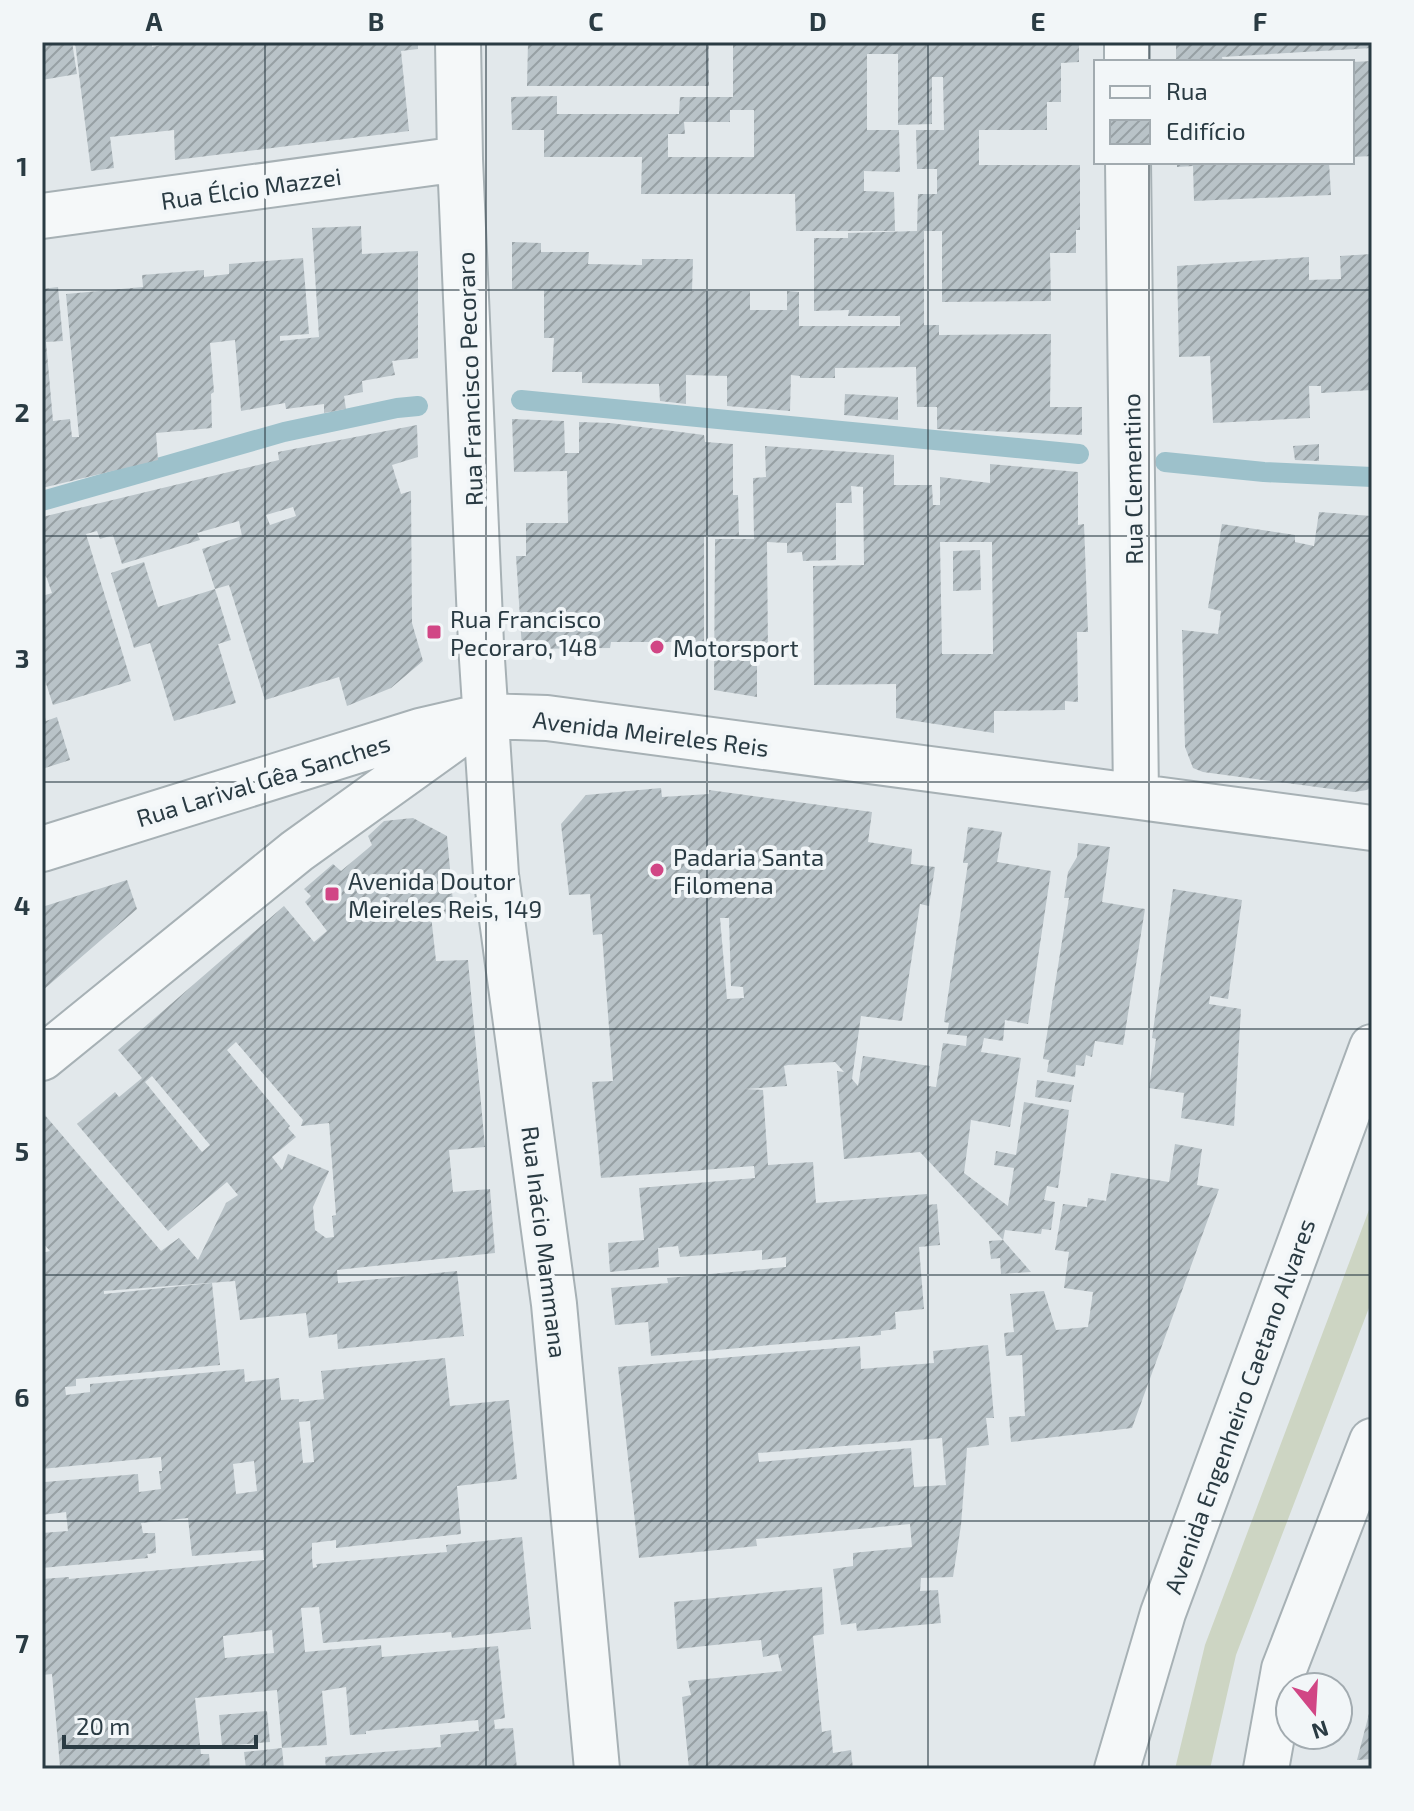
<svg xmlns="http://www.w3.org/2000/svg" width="1414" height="1811" viewBox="0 0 1414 1811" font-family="'Exo 2',sans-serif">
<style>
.garden{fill:#cdd5c3}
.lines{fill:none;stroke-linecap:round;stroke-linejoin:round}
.stream{stroke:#9dc1cb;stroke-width:20}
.building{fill:url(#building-hatch);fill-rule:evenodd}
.minor-casing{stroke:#a7b1b5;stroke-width:48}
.minor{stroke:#f5f8f9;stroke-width:44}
.grid{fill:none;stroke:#2a3b43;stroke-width:2;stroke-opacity:0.55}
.poi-dot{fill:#d14685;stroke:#f2f6f8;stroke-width:3}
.labels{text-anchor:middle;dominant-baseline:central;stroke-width:8;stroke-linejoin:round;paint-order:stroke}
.street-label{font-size:24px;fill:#2a3b43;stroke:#f2f6f8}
.poi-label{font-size:24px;fill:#2a3b43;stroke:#f2f6f8;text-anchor:start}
.neatline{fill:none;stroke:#2a3b43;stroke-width:3}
.grid-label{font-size:26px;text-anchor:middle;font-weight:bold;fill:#2a3b43}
</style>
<defs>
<pattern id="building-hatch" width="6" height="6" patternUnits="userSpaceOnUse" patternTransform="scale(2)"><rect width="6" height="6" fill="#b9c3c8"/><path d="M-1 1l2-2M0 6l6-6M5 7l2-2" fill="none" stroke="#97a0a4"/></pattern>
</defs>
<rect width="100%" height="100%" fill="#e2e8eb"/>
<path class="garden" d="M1372,1202V1300L1236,1655L1210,1769H1175L1205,1645Z"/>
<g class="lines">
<path class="stream" d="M521,400L1079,454
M1165,462L1264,472L1372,477
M42,501L284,432L397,408L418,406"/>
</g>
<path class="building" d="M42,42H72L77,74L42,80Z
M75,42H152V47L174,42H418V49L401,51L409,131L175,160L174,130L110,137L114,168L91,171Z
M528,42H709V86H527Z
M733,42H1079V62L1061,63V102H1047V130H979V165H1080V230H1076V253H1050L1051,301L942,302V231H924V325H939V335L1051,334L1050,407H1082V435L937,429V407H917L916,367L835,368V378H800V376L791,375L790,411L727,406V376L686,375V404L660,401L659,384L582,383V372H552L554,338H544V290L512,289V242L541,243V252H589L588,264L642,265V259H693L692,291H750V310H787V291L799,292V326H900V316H848L849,310L814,311V238H848V233L917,231L918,194H937V169H917L916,130H944L943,77H932V124L898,125V54H867V130H899L900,172L864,171V191L894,192L895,231H796L795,194H641L642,157H544V130H512L511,97L557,96V114H679L680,97H733ZM730,110H754V157H668V134H685L684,122H730Z
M1176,42H1372V48L1222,57L1223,62H1176Z
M1372,61V156L1352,157V62Z
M1177,162H1329L1331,195L1194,201L1193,166L1177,167Z
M361,226L362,254L418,251V358L392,361L395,375L362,381L363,392L344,396L346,409L324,413V404L286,409L285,403L241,411L235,340L210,343L214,392L211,394L212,428L156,433L158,460L42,488V289L58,287L63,341L46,342L53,421L70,419L72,437H79L66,294L143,287L142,275L204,270V277L229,274V264L303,258L309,334L280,336V341L319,337L312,228Z
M1372,254V390L1321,393V386H1309L1310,418L1213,423L1210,356L1179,357L1177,266L1309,257V280L1341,279L1340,256Z
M845,394L898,397V420L844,415Z
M512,419L564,421L565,453H579V422L610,423L704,435L705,442L733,444V495H738L739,536H704V642H611L610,648L522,649L516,556H526V523H568L567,471L514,472Z
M417,425L418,457L392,465L401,494L411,491L412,623L423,661L391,688L347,706L339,677L265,700L229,585L215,589L202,549L242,536L239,521L197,533L200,540L122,564L113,535L100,539L97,531L86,534L131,681L53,705L42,671V596L52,593L46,576L42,578V517L279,460L278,452ZM293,507L296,516L270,525L266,515Z
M1319,444V461L1295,460L1293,446Z
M765,446L894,455V485H932L933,505H940V477L990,483V464L1078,472V525L1084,524L1088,632H1077L1078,702L1065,701V710L994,711V733L896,718V684L814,685L813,566L864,565L863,487L851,486L852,503H836V560L803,561L802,552L787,553V543L767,542L768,656H757V697L714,690L715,539H754L753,478L766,477ZM940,542H992L993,654H942Z
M1319,512L1372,516V785L1367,790L1354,792L1203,772L1193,768L1185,747L1182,630L1218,634L1221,611L1208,608L1222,524L1295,535V542L1314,546Z
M980,550L981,590L953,591V551Z
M144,562L158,607L215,589L231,640L218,644L236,703L174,721L150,643L134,648L111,573Z
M43,710L46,721L57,717L70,760L42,769Z
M661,788L662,797L709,794V790L872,812L868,842L912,849L911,864L935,867L929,906L920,904L902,1021L861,1016L852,1079L858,1086L863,1056L930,1066L927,1086L936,1087L943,1043L966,1046L967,1036L947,1034L949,1023L944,1022L968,863H963L968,827L1002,832L997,862L1051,871L1028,1024L1005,1020L1003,1041L984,1038L981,1052L1021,1058L1010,1127L971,1120L964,1173L1008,1206L1014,1168L994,1165L996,1151L1016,1155L1024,1102L1069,1110L1058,1188L1047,1186L1044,1200L1055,1202L1051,1230L1042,1229L1041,1234L1005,1230L1003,1240L920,1152L844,1159L837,1071L844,1072L835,1062L788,1065L784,1066L787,1086L745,1089L763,1090L768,1165L813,1162L816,1203L927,1194L928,1205L937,1204L940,1245L919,1247L924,1309L895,1312L896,1329L881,1331V1335L651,1356L648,1322L615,1325L611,1288L668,1283L667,1278L786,1267V1257L762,1260V1250L680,1257L678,1246L658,1248L659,1267L610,1272L608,1243L644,1240L639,1188L755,1178L754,1166L601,1178L592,1082L613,1081L602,934L593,935L590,894L569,895L561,824L586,795ZM720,918H729L731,986L743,987L744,998L727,999Z
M413,818L447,836L454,913L431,915L436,961L468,960L485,1147L449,1150L453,1192L490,1189L495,1253L337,1270L338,1283L457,1271L464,1336L338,1349L337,1334L309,1338L306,1313L240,1320L235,1281L104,1291V1294L212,1283L220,1365L76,1379V1386L65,1387L66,1395L90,1392V1384L244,1369L245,1382L279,1378L281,1400L299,1399V1402L324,1399L321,1371L445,1358L450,1406L509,1400L517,1479L457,1486L461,1534L336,1548V1540L312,1543V1558L313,1568L317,1567L316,1564L447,1552L446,1545L522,1537L531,1629L452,1638L451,1632L323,1643L319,1607L301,1608L305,1652L381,1645L382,1657L498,1646L505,1718L494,1720L495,1729L513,1728L517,1769H326L325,1757L441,1747L440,1735L479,1731L478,1720L366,1731V1734L350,1735L346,1687L322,1691L327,1745L282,1748L284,1769H246L244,1752L282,1748L277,1690L195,1698L201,1754H209L210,1769H70L69,1766L60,1767L52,1674L42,1675V1579L69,1577V1579L264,1560L263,1550L192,1556L188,1518L141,1523L143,1533H155L156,1553L147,1554L148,1558L42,1568V1533L68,1531L66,1512L42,1515V1474L45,1482L138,1474L139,1492L161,1489L159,1471H162L161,1457L42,1469V1253L50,1251L42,1242V1116L44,1114L161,1251L179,1238L198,1260L226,1203L238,1195L227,1182L168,1231L77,1124L115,1092L119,1097L142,1078L118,1050L284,906L314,942L327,931L305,902L311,896L304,889L333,864L341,871L372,845L368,836L384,821ZM236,1042L303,1120L301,1126L329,1123L336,1215L332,1216L334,1237L326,1238L315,1230L313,1207L329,1171L288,1154L282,1170L272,1157L296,1137L288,1128L290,1126L227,1050ZM152,1076L210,1145L202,1152L145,1082ZM310,1421L314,1462L303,1463L299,1422ZM254,1461L257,1491L236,1494L233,1464ZM272,1630L274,1653L225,1658L223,1636Z
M1078,843L1110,847L1102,902L1145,909L1123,1045L1095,1041L1092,1057L1086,1055L1084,1066L1076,1065L1075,1077L1047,1072L1049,1060L1043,1059L1069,898H1064L1068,872L1077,857Z
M127,880L137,909L42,991V907Z
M1173,889L1242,900L1228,999L1210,996L1209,1004L1241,1009L1234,1126L1181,1118L1184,1093L1149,1088L1156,1039L1152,1038Z
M1037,1080L1074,1085L1071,1102L1035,1097Z
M1175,1144L1202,1149L1197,1185L1219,1189L1132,1428L1011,1442L1009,1417L1025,1416L1022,1355L1006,1356L1004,1333L1014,1332L1010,1294L1044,1291L1056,1330L1088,1327L1093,1292L1064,1288L1069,1252L1055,1250L1063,1204L1087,1207L1088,1198L1106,1201L1111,1173L1169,1182Z
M1003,1240L1031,1272L1001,1274L1000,1258L991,1259L989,1241Z
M988,1345L994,1418H986L989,1445L967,1448L961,1525L953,1577L921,1578L920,1591L938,1590L941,1623L857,1631L856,1623L841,1625L833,1569L853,1566V1553L912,1547L910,1524L756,1539L757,1546L639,1558L618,1367L860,1346L861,1369L934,1363L933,1351ZM942,1438L946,1485L914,1487L911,1448L759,1462L758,1453Z
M822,1587L824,1634L813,1636L822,1732L831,1730L833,1753L851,1750L853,1769H689L682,1697L691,1695L688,1681L782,1671L778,1654L763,1657L761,1640L677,1649L674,1602Z
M1371,1706L1372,1759L1357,1760Z
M267,1711L270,1742L222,1746L219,1715Z"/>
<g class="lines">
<defs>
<path id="minor" d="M458,42L460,159L481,644L496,875L554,1304L597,1769
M1127,42V62
M1128,162L1136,795
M42,216L460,159
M42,849L420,731L485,716L547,718L1372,828
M42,1058L297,851L467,729
M1117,1769L1163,1613L1372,1047
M1266,1769L1284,1669L1372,1441"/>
</defs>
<use href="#minor" class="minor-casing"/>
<use href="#minor" class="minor"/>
</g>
<path class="grid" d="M265,42V1769M486,42V1769M707,42V1769M928,42V1769M1149,42V62M1149,162V1769M42,290H1372M42,536H1372M42,782H1372M42,1029H1372M42,1275H1372M42,1521H1372"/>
<g class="poi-dot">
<rect x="426" y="624" width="16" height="16" rx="4"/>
<circle cx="657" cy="647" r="8"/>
<circle cx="657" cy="870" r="8"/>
<rect x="324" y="886" width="16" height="16" rx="4"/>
</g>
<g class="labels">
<g class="street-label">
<text transform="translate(251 188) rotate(-8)">Rua Élcio Mazzei</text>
<text transform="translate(469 379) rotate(-92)">Rua Francisco Pecoraro</text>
<text transform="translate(1132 479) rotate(-91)">Rua Clementino</text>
<text transform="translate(651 733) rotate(7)">Avenida Meireles Reis</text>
<text transform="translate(263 780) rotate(-17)">Rua Larival Gêa Sanches</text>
<text transform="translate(545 1242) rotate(83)">Rua Inácio Mammana</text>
<text transform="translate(1239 1406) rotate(-70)">Avenida Engenheiro Caetano Alvares</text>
</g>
<g class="poi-label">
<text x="450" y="618">Rua Francisco<tspan x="450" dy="28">Pecoraro, 148</tspan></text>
<text x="673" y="647">Motorsport</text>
<text x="673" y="856">Padaria Santa<tspan x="673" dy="28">Filomena</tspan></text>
<text x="348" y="880">Avenida Doutor<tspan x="348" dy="28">Meireles Reis, 149</tspan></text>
</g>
</g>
<rect width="1414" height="1811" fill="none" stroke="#f2f6f8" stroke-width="88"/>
<rect x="1094" y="60" width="260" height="104" fill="#f2f6f8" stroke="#a2abb0" stroke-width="2"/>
<rect x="1110" y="86" width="40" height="12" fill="#f5f8f9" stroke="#a2abb0" stroke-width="2"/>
<text x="1166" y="100" font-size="24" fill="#2a3b43">Rua</text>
<rect x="1110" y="120" width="40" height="24" fill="url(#building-hatch)" stroke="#a2abb0" stroke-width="2"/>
<text x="1166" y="140" font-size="24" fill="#2a3b43">Edifício</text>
<g transform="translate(1314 1711) rotate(162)"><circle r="38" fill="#f2f6f8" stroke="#a2abb0" stroke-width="2"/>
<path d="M0-6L14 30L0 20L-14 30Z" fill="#d14685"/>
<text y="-12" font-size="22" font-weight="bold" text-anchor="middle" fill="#2a3b43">N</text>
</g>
<path d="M64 1735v12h192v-12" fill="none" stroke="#2a3b43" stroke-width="4"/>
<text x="76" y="1735" font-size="24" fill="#2a3b43" stroke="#f2f6f8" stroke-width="6" paint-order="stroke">20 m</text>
<rect x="44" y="44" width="1326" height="1723" class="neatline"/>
<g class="grid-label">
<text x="154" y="31">A</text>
<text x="376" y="31">B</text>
<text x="596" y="31">C</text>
<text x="818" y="31">D</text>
<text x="1038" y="31">E</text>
<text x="1260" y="31">F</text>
<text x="22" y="176">1</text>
<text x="22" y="422">2</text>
<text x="22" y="668">3</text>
<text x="22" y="915">4</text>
<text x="22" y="1161">5</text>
<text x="22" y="1407">6</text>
<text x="22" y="1653">7</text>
</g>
</svg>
